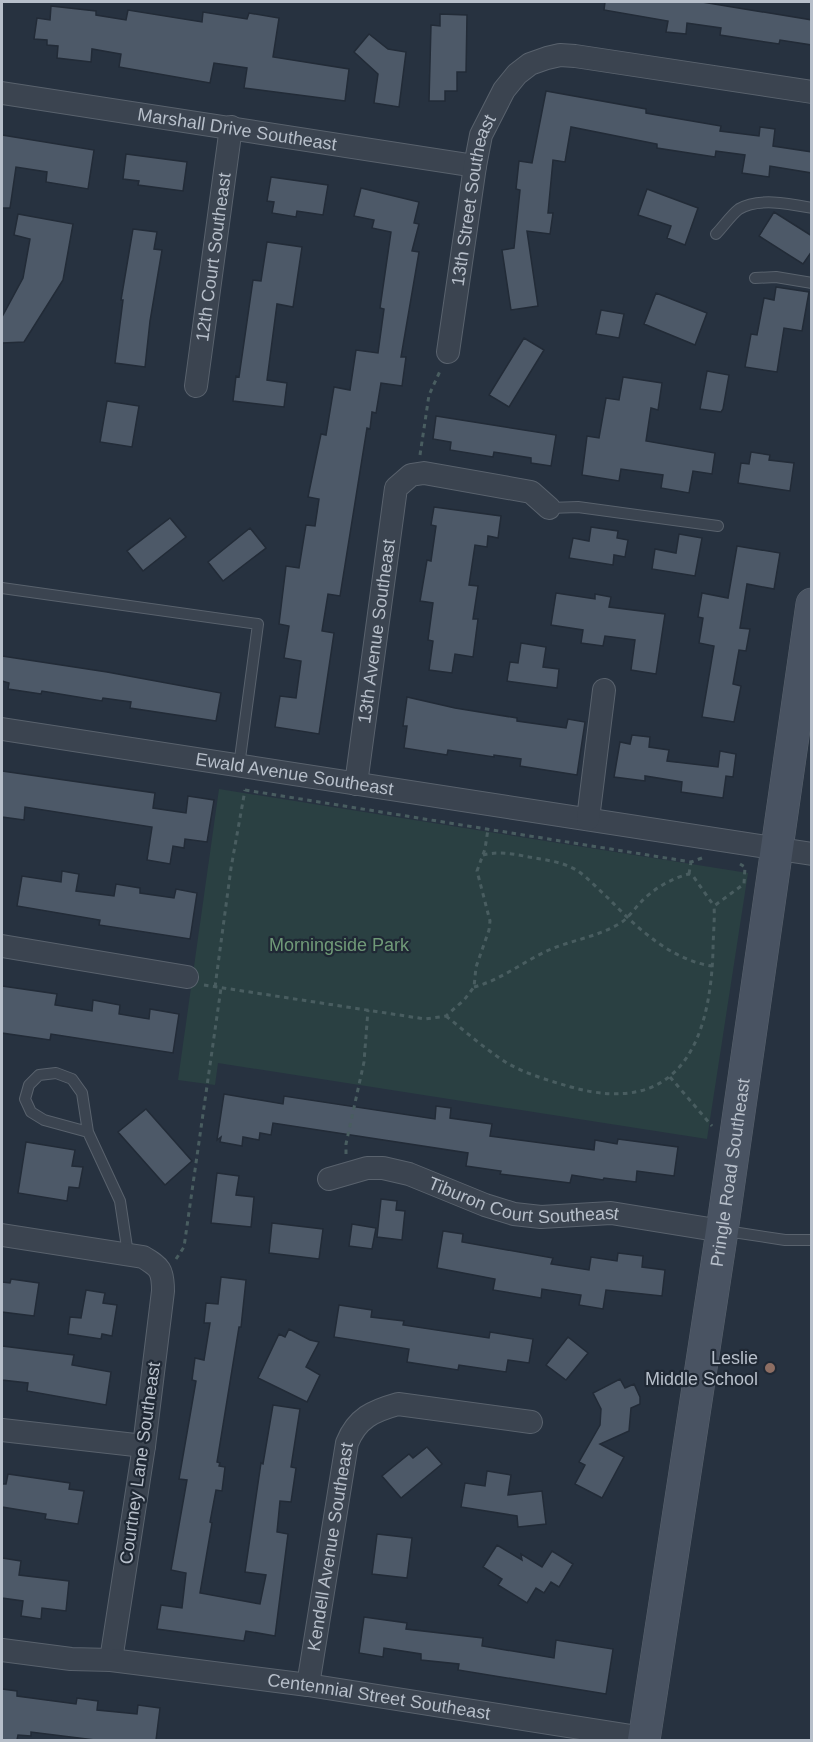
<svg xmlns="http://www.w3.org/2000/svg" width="813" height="1742" viewBox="0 0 813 1742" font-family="Helvetica,sans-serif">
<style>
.green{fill:#2a4042}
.building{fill:#4d5968;stroke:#222b37;stroke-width:1.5}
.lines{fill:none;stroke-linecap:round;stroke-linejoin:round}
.service-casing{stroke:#59626d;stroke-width:12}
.minor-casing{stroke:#59626d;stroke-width:24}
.secondary-casing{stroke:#59626d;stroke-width:33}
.path{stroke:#495d60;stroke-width:3;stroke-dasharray:4.5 4.5;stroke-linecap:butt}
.service{stroke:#3b4450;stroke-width:10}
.minor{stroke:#3b4450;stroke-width:22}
.secondary{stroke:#495362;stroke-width:32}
.education-dot{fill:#8d6e63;stroke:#202935;stroke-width:2}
.labels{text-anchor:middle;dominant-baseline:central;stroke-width:4.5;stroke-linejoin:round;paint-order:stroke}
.street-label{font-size:18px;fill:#b7bfca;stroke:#202935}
.park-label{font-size:18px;fill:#709a78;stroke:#202935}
.poi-label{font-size:18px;fill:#b7bfca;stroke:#202935;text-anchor:end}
</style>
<rect width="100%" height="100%" fill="#273240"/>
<path class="green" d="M219,789L748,873L707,1139L218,1063L215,1085L178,1080Z"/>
<path class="building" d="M605,2H702L812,20V45L780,40L779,44L720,35L721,28L687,23L686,34L666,32L668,21L604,10Z
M51,6L96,11V15L126,20L128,10L202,22L203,12L247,19L249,13L279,18L273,57L349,69L345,101L244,88L247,68L214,63L210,83L119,67L121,54L92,49L91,62L57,58L58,46L47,45V40L34,39L37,18L50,20Z
M440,14L467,15L466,72H457V91H445V101H429L431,25L440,26Z
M369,34L388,49L406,52L399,107L374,103L378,74L354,52Z
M546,91L646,109V113L721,126L720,131L759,136L760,127L775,129L773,146L812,152V173L770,166L769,177L742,173L745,155L716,151L715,157L657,148V144L571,127L565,162L553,160L548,213H553L550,234L527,231L538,306L511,310L502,250L514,248L520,190L516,189L519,161L532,163Z
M2,135L94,150L88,189L46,182L47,172L16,167L10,208H2Z
M126,154L187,162L183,191L138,185L139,181L123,179Z
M271,177L328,185L323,215L297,211L296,217L272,213L274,202L267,201Z
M361,188L419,202L414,223L419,224L412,251L419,252L401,357H406L402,386L381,383L376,413L372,412L370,429L367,428L340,596L328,594L322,631L334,633L319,734L275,727L280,696L296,698L301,661L284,658L289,626L279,624L286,566L299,568L306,525L315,526L319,499L308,497L321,434L326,435L334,387L350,390L356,350L378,353L384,309L380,308L391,232L372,228L374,220L354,216Z
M647,189L698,208L685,245L667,238L671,226L638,215Z
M774,212L812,236V251L803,264L759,236Z
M18,214L73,224L63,280L24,342L2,343V317L23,278L30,239L14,235Z
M133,229L157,232L154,249L162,250L150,321L145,367L115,363L123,300H121Z
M267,242L302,247L293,307L277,304L267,380L287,383L284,407L233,401L236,376L239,377L253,280L261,281Z
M776,287L809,292L802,331L784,328L777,372L745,367L751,334L757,335L764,298L774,300Z
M656,293L707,313L695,345L644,324Z
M601,310L624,314L619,338L596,334Z
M524,338L544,350L509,407L489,395Z
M707,371L729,375L723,409L721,412L700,409Z
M623,377L662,383L658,410L651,408L646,441L715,453L712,474L693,471L689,493L661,488L663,475L621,469L619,481L582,475L587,436L599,438L606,398L619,400Z
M107,401L139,406L132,447L100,442Z
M436,416L556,435L551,466L531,463V458L494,452L493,457L450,450L451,442L433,439Z
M751,452L770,455L769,460L794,463L790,491L738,483L741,463L749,464Z
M434,507L501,516L498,538L488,536L487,547L475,545L469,585L478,586L473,619H478L473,657L455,654L452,673L429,670L433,641L428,640L433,603L420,601L427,560L431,561L436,526L431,525Z
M170,518L186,537L143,571L127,551Z
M591,527L618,531L617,538L628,540L625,557L614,555L613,565L569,558L573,538L589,541Z
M250,528L266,548L223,581L208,562Z
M679,534L702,538L695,576L652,569L655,549L676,553Z
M737,546L780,553L774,589L747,584L740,628L750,629L746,651L739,650L733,684L741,686L734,722L702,717L714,646L699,643L703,618L698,617L702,593L728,598Z
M556,593L595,599V594L611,597L609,607L665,614L656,674L631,670L635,640L605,636L603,646L581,643L583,630L551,625Z
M521,643L546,647L543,667L559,669L557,688L507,681L510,662L518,663Z
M2,656L107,672L221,693L216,721L130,708L131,702L103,698L102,701L42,691L41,694L8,689L9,683L2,681Z
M407,697L455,708L517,718V721L566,728L568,719L585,722L577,775L520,766L521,759L494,755V757L448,750L447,755L404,748L407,726H403Z
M632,735L650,737L649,747L669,750L667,761L718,767L720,751L736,754L733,777L726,776L723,798L681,792L682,782L645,776V781L614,777L620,742L630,744Z
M2,771L155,793L153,808L186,813L188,796L214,800L207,842L185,839L184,848L173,846L170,864L147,860L152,827L25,807L24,820L2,817Z
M62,871L79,874L76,891L114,896L116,884L140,888V893L174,898L176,889L197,893L190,939L99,925L100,920L17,906L22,876L61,882Z
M2,986L57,994L55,1005L92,1011L93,1000L120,1005L119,1014L149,1019L150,1009L179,1014L173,1053L51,1034L50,1040L2,1033Z
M224,1094L283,1104L284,1096L435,1119L436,1106L451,1108L450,1118L492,1124L490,1136L594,1150L595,1140L617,1144L618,1139L678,1147L674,1176L637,1171L636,1182L604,1178L603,1180L572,1175L570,1183L500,1174L501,1171L466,1166L468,1153L273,1123L271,1135L260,1133L259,1140L243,1137L242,1146L220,1142L221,1137L217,1140Z
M146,1109L192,1161L165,1185L118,1132Z
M26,1142L75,1150L72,1166L83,1167L79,1188L69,1187L67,1201L18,1193Z
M217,1173L239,1176L236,1195L254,1197L251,1227L211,1223Z
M381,1199L397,1201L396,1210L405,1211L402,1240L377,1237Z
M272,1223L323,1229L319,1259L269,1253Z
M352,1224L376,1228L372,1249L349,1246Z
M443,1231L463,1234L462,1242L553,1258L551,1264L589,1270L591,1257L617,1261L618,1253L643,1256L642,1267L665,1270L662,1296L606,1290L603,1309L579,1305L581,1295L542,1289L541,1298L493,1290L495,1279L437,1268Z
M221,1277L246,1280L241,1327H239L217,1462L220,1463L219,1466L225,1467L222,1491L216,1490L210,1522L212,1523L200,1593L260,1604L266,1575L245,1572L261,1463L263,1464L273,1405L300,1409L291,1467L296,1468L291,1502L280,1501L277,1532L288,1534L275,1636L246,1631L244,1641L157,1629L161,1605L182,1608L186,1573L171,1570L187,1480L179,1479L196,1381L192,1380L195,1358L204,1360L210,1323H204L206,1303L218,1304Z
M11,1279L39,1283L34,1316L2,1312V1282L10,1283Z
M86,1290L105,1293L103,1303L117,1305L112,1336L102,1334L101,1339L68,1334L70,1317L81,1318Z
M339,1305L372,1310L371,1317L404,1321L403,1325L489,1338L490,1332L533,1339L529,1363L508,1360L506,1372L459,1365L458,1370L407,1362L409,1349L334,1337Z
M289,1329L310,1340L319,1342L306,1367L320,1375L307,1402L258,1378L279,1334L285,1337Z
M568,1337L588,1353L566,1380L546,1365Z
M2,1346L74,1355L72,1365L111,1372L106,1405L27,1391L28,1383L2,1380Z
M620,1379L625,1388L634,1384L640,1397V1404L631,1408L629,1431L600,1444L624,1457L602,1498L575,1484L585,1465L579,1462L600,1425L601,1409L593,1393Z
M427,1447L442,1464L401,1498L382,1476L409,1454L413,1458Z
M487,1471L511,1475L508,1495L542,1491L546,1524L518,1527L517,1516L461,1507L465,1483L485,1486Z
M8,1474L70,1483L69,1489L84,1491L78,1524L45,1519L46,1514L2,1507V1484H6Z
M377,1534L412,1538L407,1578L372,1574Z
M497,1545L522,1560L521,1554L542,1567L552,1551L573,1564L559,1587L551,1582L544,1593L536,1588L527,1603L498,1585L502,1579L483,1567Z
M2,1558L21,1561L19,1575L69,1581L66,1611L42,1608L41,1619L21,1616L23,1601L2,1598Z
M364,1617L407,1623L406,1629L483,1638L482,1646L554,1658L556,1640L613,1649L606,1694L458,1670L459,1664L421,1660V1654L384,1648L383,1657L359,1653Z
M2,1689L17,1691V1696L76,1704L77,1698L98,1701L97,1710L137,1714L138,1705L160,1708L156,1740H95L31,1732V1736L18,1735L17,1740H2Z"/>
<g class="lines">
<defs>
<path id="service" d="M716,234C723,227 731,215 739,209C759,197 791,204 812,208
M755,278L776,277L812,283
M549,508L578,507L718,526
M2,588L258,624L239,766
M88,1132L44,1120L31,1112L25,1099L29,1085L39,1075L56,1073L72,1079L82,1093L88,1132L120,1201L128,1254
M726,1231L785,1240H812"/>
<g id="minor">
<path id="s1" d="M2,93L475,166"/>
<path id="s2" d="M448,352L475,166L481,135L504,90L517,74L530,64L547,58L560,55L575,56L812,92"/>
<path id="s3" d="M196,386L231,127"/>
<path id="s4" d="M2,729L812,854"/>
<path id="s5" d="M356,784L396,488L411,475L424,473L531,492L549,508"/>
<path d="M588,819L604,690"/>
<path d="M2,946L187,977"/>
<path id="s6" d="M329,1179L367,1168H383L409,1174L485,1205L514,1214L541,1217L611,1213L722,1231"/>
<path d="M2,1235L143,1257C160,1267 163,1270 163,1291L144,1446L111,1660"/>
<path d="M2,1430L144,1446"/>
<path id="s7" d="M2,1650L71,1659L111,1660L308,1685L644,1738"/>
<path id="s8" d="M308,1685L347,1443C357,1418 373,1411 398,1404L531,1422"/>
</g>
<g id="secondary">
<path id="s9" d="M644,1740L722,1231L812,604"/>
</g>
</defs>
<use href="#service" class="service-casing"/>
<use href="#minor" class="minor-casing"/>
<use href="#secondary" class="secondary-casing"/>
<path class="path" d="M420,455L429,395L441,369
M245,790L691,862L702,858
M483,855C498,851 514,854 529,857C546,860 564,862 578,871C589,879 599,890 609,899C637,928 671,960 712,966
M689,874L691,862
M204,985L425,1019L446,1016L464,1000L474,987L476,967L489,930L490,921L477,871L485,849L488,829
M215,987L231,868L245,790
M474,987C501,980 524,961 549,950C572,940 601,936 622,922C630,916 635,908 641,902C653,889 672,878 689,874L693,876L714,906
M446,1016C466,1032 485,1049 507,1063C526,1074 550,1081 571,1087C678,1117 710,1044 713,951C713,936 715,920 714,906L744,884L745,867L740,864
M670,1077L712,1126
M346,1154V1144L364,1062L368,1010
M176,1259L184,1247L221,988"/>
<use href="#service" class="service"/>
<use href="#minor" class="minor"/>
<use href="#secondary" class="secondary"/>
</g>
<circle class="education-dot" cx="770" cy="1368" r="6"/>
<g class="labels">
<g class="street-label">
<text stroke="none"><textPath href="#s1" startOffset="238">Marshall Drive Southeast</textPath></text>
<text stroke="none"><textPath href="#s2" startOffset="154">13th Street Southeast</textPath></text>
<text stroke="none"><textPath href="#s3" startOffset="130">12th Court Southeast</textPath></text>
<text stroke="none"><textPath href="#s5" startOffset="154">13th Avenue Southeast</textPath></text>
<text stroke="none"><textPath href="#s4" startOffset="296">Ewald Avenue Southeast</textPath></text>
<text stroke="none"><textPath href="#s9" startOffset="574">Pringle Road Southeast</textPath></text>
<text stroke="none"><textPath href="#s6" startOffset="202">Tiburon Court Southeast</textPath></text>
<text transform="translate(140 1463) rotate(-82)">Courtney Lane Southeast</text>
<text stroke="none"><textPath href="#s8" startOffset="140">Kendell Avenue Southeast</textPath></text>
<text stroke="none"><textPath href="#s7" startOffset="380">Centennial Street Southeast</textPath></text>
</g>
<g class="park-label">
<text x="339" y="945">Morningside Park</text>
</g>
<g class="poi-label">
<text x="758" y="1358">Leslie<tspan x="758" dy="21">Middle School</tspan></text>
</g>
</g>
<rect width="813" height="1742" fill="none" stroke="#b7bfca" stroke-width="6"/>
</svg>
